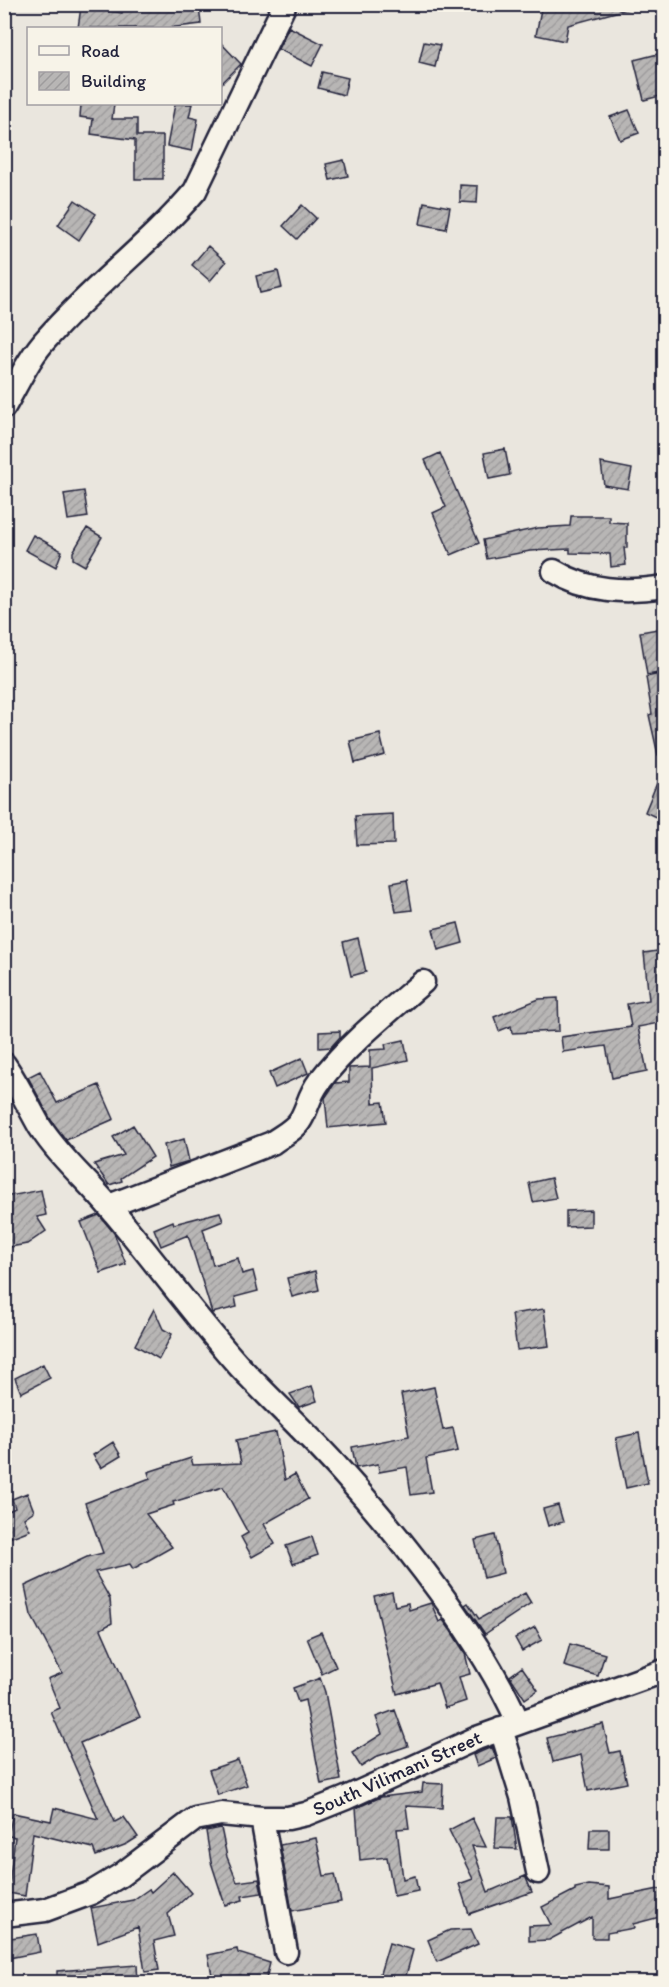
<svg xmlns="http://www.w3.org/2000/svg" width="669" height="1987" viewBox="0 0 669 1987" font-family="Itim,sans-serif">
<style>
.building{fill:url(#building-hatch);stroke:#22223b;stroke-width:1.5}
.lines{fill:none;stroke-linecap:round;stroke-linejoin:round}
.minor-casing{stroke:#22223b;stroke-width:27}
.minor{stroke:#f7f3e8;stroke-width:22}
.labels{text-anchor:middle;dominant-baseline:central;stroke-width:6;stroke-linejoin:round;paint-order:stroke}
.street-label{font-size:20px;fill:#22223b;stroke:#f7f3e8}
</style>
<defs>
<pattern id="building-hatch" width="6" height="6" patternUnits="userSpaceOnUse" patternTransform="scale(1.5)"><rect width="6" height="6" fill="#b8b6b5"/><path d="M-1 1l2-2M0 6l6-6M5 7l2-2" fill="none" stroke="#9e9c9d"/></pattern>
</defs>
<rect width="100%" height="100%" fill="#eae6de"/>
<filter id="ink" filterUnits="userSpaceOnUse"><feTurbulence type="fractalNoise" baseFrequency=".0167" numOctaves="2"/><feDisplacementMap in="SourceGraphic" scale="12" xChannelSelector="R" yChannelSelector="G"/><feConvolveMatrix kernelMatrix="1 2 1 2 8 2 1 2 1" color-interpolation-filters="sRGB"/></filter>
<g filter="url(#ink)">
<path class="building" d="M124,4H171L170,10L199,6L201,24L168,28H78L81,7L122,13Z
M542,4H626L627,9L568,25L565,41L536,35Z
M289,27L323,44L312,66L278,49Z
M220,42L241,64L220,85Z
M424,42L440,45L435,67L419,63Z
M658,54L664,81V95L644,100L634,60Z
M322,72L348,78L344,95L318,88Z
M81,104H114L112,119H137V136H163V179H135V140L91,134L93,119L80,117Z
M175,104H192L189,117L198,119L192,151L167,146Z
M629,110L639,133L620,140L610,117Z
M344,160L348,176L330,180L326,164Z
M460,185L478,186L477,203L460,202Z
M75,200L96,214L79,240L58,225Z
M424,202L450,207L446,229L420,224Z
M302,205L316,218L297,239L283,226Z
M208,246L226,262L210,281L192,265Z
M278,271L282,288L260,293L256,276Z
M505,449L510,475L489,479L484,453Z
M440,453L479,543L451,555L433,513L446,507L425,460Z
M601,463L632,469L628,489L604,485Z
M84,491L88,517L68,520L64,494Z
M571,516H609V522L627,523V548H624L626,565L611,567L610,554L570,553V549L530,551L487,559L483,540L538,528L570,526Z
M87,528L102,537L85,566L73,559V552Z
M33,535L62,551L56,567L25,550Z
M664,628V672L647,675L640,632Z
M660,674L664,698V755H658L649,715L652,714L646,677Z
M380,734L385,755L355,763L350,741Z
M664,766V821L645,812Z
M393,814L394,844L357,845L355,816Z
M407,880L412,910L396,912L391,883Z
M458,923L463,943L438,950L433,929Z
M358,938L366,972L351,976L343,942Z
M664,950V1022L638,1027L647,1071L612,1078L606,1046L563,1052L561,1037L631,1027L627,1004L649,1000L644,953Z
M558,998L559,1031L512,1033L511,1026L499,1031L494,1017L539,999Z
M340,1031V1037L331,1047L319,1048V1032Z
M404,1040L408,1060L372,1068L373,1103L383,1102L386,1122L328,1128L325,1098L335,1083L349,1082V1068L370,1067V1050L386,1049L385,1044Z
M302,1058L308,1073L275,1088L269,1073Z
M40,1071L57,1103L99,1085L114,1119L66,1140L51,1120L28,1077Z
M133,1125L153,1157L121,1178L122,1181L109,1185L94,1164L124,1155L113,1137Z
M184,1139L189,1161L169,1167L164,1145Z
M551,1178L556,1198L533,1202L529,1183Z
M41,1190L46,1215L37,1217L46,1231L27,1244L4,1248V1197Z
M591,1210V1226L566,1227V1211Z
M220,1212L223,1221L203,1229L213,1265L238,1258L242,1274L253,1271L258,1291L235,1297L237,1307L212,1313L188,1235L161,1246L154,1229L173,1221L174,1224Z
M99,1215L114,1233L126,1264L101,1273L81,1222Z
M315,1271L319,1290L292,1297L287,1278Z
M154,1309L163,1329L172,1334L159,1359L135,1345Z
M544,1309L549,1346L517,1350L512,1314Z
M43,1364L50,1378L21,1393L15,1378Z
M312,1386L317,1401L299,1407L290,1394Z
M434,1387L443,1430L453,1428L458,1451L426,1458L432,1492L411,1495L407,1467L379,1472L378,1464L356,1468L352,1447L409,1436L401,1394Z
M276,1432L285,1480L295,1474L308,1499L264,1524L275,1544L252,1557L241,1537L248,1533L223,1487L173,1502L174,1505L146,1514L172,1547L133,1569L130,1564L95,1572L110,1599L112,1623L101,1629L140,1717L80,1743L115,1822L124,1817L138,1837L127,1844L96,1856L93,1848L33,1833L25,1896L8,1893L15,1837L8,1836L13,1813L51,1821L54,1808L98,1819L51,1712L60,1708L48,1679L62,1673L31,1615L25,1586L87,1557L103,1553L85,1503L150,1478L148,1472L191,1458L193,1465L241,1463L236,1440Z
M639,1433L648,1483L626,1488L616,1438Z
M113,1442L121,1456L101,1468L93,1455Z
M27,1493L34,1511L24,1518L30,1530L4,1540V1513L15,1508L12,1499Z
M558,1505L563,1522L548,1526L543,1509Z
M495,1535L503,1573L484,1578L475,1540Z
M312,1537L318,1555L293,1564L286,1546Z
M392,1592L395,1606L408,1603L409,1610L431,1603L439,1622L443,1620L451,1631L465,1653L470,1674L459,1677L466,1701L445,1708L437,1683L397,1694L374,1596Z
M525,1593L531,1603L485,1634L465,1605L468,1603L479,1619Z
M535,1627L542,1640L522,1651L515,1638Z
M321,1632L336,1667L322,1674L307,1638Z
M570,1644L605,1654L598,1676L564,1666Z
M522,1667L538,1690L525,1699L510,1676Z
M320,1678L325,1692L341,1780L321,1784L305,1700L298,1702L293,1688Z
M395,1710L408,1746L378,1756L361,1767L352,1753L382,1734L376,1717Z
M603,1724L610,1753L620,1751L627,1783L588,1791L581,1755L553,1762L547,1738Z
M492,1747L496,1758L477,1766L473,1755Z
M238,1760L247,1785L218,1795L209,1770Z
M423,1783L443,1784L442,1808L406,1806L409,1828L397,1829L403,1879L415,1876L418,1891L394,1896L387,1857L360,1860L356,1808L381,1797L422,1792Z
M497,1817H512L517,1849L495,1848Z
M472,1818L486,1847L472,1846L488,1892L525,1876L532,1892L469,1914L459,1884L473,1879L449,1830Z
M221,1828L227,1857L237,1882L259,1879L262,1893L242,1896L243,1900L225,1905L211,1862L206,1831Z
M590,1829H609V1849H589Z
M316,1838L324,1876L335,1874L341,1902L292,1911L280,1845Z
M173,1872L191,1893L168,1914L174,1936L154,1941L159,1970L145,1972L138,1927L98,1942L91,1908L133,1900L149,1889L151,1892Z
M589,1885L609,1887V1899L664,1888V1916L633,1924L634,1928L607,1933V1938H592V1917L549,1940L529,1941V1926L551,1925L542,1907L575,1890V1888Z
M471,1929L478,1944L437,1962L428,1940L450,1930Z
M37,1934L40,1952L4,1959V1939Z
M389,1943L413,1950L404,1983L379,1977Z
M237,1949L238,1953L270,1963L266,1979L269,1983L240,1975L213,1980L208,1955Z
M137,1965L138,1983H57V1971Z"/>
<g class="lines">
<defs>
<path id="minor" d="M4,407C18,383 29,357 48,337C94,285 150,244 195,191L285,4
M554,571C588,592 626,593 664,587
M4,1064C18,1084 28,1106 40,1127C60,1158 88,1181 111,1209C155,1261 195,1317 240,1367C273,1402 309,1435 341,1471C403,1540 481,1638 518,1722
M109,1206L272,1143C281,1136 295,1130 301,1119C308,1107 309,1095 319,1082C348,1044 387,1013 423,982
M501,1729L522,1797L538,1872
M262,1818L286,1952
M4,1915L45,1910L91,1893L121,1875L195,1819L221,1814L262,1818H288L306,1814L346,1798L477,1738L664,1671"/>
</defs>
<use href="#minor" class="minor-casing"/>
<use href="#minor" class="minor"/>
</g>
</g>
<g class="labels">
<g class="street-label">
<text transform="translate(397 1773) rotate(-24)">South Vilimani Street</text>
</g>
</g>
<rect width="669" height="1987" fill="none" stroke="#f7f3e8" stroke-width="24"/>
<rect x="12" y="12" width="645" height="1963" fill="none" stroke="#22223b" stroke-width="2" filter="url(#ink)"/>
<rect x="27" y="27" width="195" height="78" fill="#f7f3e8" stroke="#a29fa3" stroke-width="1.5"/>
<rect x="39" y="46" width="30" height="9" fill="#f7f3e8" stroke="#a29fa3" stroke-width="1.5"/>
<text x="81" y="57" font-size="18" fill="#22223b">Road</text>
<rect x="39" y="72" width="30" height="18" fill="url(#building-hatch)" stroke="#a29fa3" stroke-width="1.5"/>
<text x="81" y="87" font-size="18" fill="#22223b">Building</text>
</svg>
